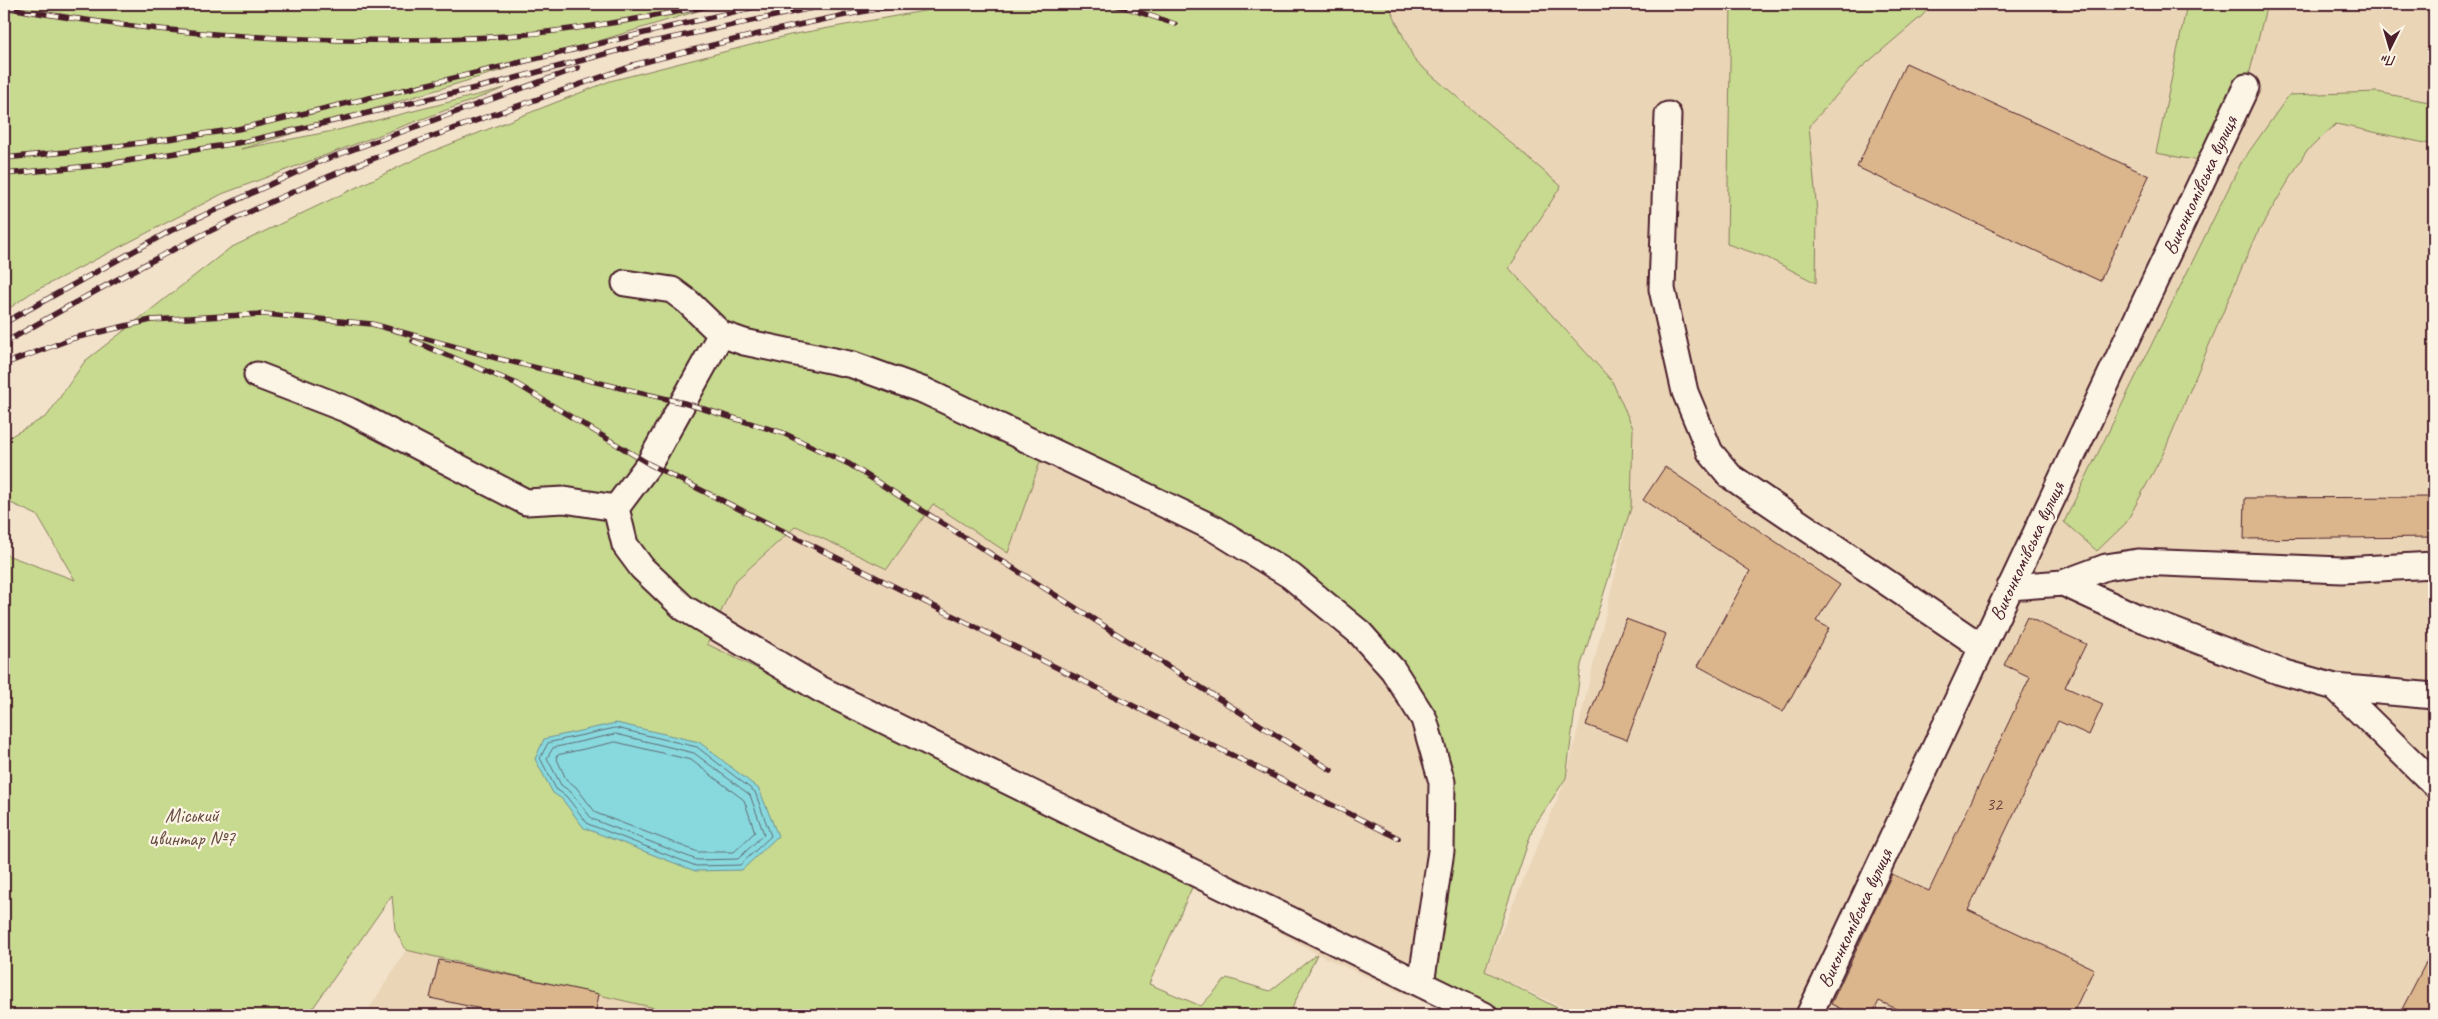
<svg xmlns="http://www.w3.org/2000/svg" width="2438" height="1019" viewBox="0 0 2438 1019" font-family="Caveat,sans-serif">
<style>
.built{fill:#ebd5b7}
.green{fill:#c7da8f;stroke:#887c5d}
.water{fill:#87d9de;stroke:#6f8f96}
.lines{fill:none;stroke-linecap:round;stroke-linejoin:round}
.shore{stroke:#626973;stroke-width:1}
.building{fill:#dbb68c;stroke:#4a1f2b}
.minor-casing{stroke:#4a1f2b;stroke-width:29}
.minor{stroke:#fcf5e5;stroke-width:25}
.rail-casing{stroke:#4a1f2b;stroke-width:5.5}
.rail{stroke:#fcf5e5;stroke-width:4;stroke-dasharray:11;stroke-linecap:butt}
.labels{text-anchor:middle;dominant-baseline:central;stroke-width:4.5;stroke-linejoin:round;paint-order:stroke}
.number-label{font-size:18px;fill:#6e4543}
.street-label{font-size:20px;fill:#4a1f2b;stroke:#fcf5e5}
.park-label{font-size:20px;fill:#694e44;stroke:#fcf5e5}
</style>
<rect width="100%" height="100%" fill="#f2e2ca"/>
<filter id="ink" filterUnits="userSpaceOnUse"><feTurbulence type="fractalNoise" baseFrequency=".02" numOctaves="2"/><feDisplacementMap in="SourceGraphic" scale="10" xChannelSelector="R" yChannelSelector="G"/><feConvolveMatrix kernelMatrix="1 2 1 2 8 2 1 2 1" color-interpolation-filters="sRGB"/></filter>
<g filter="url(#ink)">
<path class="built" d="M1388,4H2434V1015H1579L1485,971L1566,778L1631,508L1633,428L1612,381L1509,268L1561,186L1415,61Z
M1045,448L1180,512L1360,633L1430,738L1435,850L1422,977L1415,999L1317,954L1194,883L707,644L734,582L796,526L887,569L932,504L1008,553Z
M406,950L599,994L685,1015H365Z"/>
<path class="green" d="M4,4H721L241,149L338,130L505,88L222,194L31,293L4,312Z
M977,4H1027L1080,8L1083,4H1388L1415,61L1561,186L1509,268L1612,381L1633,428L1631,508L1581,665L1566,778L1533,828L1485,971L1571,1015H1500L1421,984L1441,851L1430,738L1399,679L1325,604L1045,448L1008,553L933,504L887,569L796,526L734,582L707,644L1194,883L1149,984L1201,1006L1227,978L1270,991L1317,954L1289,1015H685L406,950L395,930L392,895L308,1015H4V554L75,580L37,515L4,500V440L47,416L85,361L230,248L428,153L610,81L790,35L946,7Z
M1731,4H1932L1922,16L1861,68L1809,126L1817,212L1816,283L1766,257L1727,244Z
M2187,4H2267L2246,87L2210,163L2156,153Z
M2377,92L2434,103V145L2336,124L2305,153L2254,239L2163,454L2126,523L2097,551L2064,522L2241,163L2289,95Z"/>
<path class="water" d="M616,723L699,742L759,789L778,836L742,870L695,871L584,828L562,799L553,793L535,759L544,739Z"/>
<g class="lines">
<path class="shore" d="M616,728L697,747L755,792L771,836L740,865L696,866L588,824L566,796L556,789L540,758L548,743Z
M616,734L694,753L750,795L764,834L738,859L697,860L592,819L571,792L561,785L547,758L553,748Z
M616,742L691,760L744,800L755,832L734,852H698L596,813L576,787L566,779L556,757L558,755Z"/>
</g>
<path class="building" d="M1906,63L2149,176L2100,281L1857,167Z
M1665,467L1840,585L1816,621L1829,628L1783,712L1698,666L1750,571L1643,500Z
M2434,497V537L2244,539L2245,498Z
M2027,617L2086,644L2065,687L2103,704L2089,735L2058,721L1968,910L2094,969L2072,1015H1910L1879,1001L1872,1015H1854L1831,1004L1892,874L1929,891L2030,677L2004,665Z
M1626,619L1666,634L1627,740L1586,725Z
M2434,947V1015H2399Z
M439,960L599,994L595,1015H510L430,998Z"/>
<g class="lines">
<defs>
<path id="minor" d="M1668,115L1662,289L1685,392L1710,452L1730,476L1982,647
M625,283L672,290L688,302L721,334L744,342L853,365L925,391L1180,512L1215,529L1291,576L1360,633L1393,670L1424,719L1442,782L1441,851L1421,984
M257,375L348,410L526,502L564,500L616,508L625,545L642,568L684,608L820,689L1484,1015
M616,508L649,464L721,334
M2063,583L2137,617L2278,671L2335,687L2434,696
M2010,587L2063,583L2106,567L2138,562L2342,570L2434,565
M2335,687L2434,784
M1809,1015L2246,87"/>
</defs>
<use href="#minor" class="minor-casing"/>
<use href="#minor" class="minor"/>
<defs>
<path id="rail" d="M1106,4L1124,7L1175,24
M4,7C165,36 329,46 492,37C568,32 644,18 720,4
M633,65C723,42 812,20 904,4
M4,158L97,149L238,129L767,4
M4,174L102,165L243,142L497,83L643,44L831,4
M4,323L170,231L321,161L578,68
M413,341L515,383L649,464L1398,838
M4,343C98,289 195,235 295,191C406,142 523,105 638,64
M4,364L74,338L151,320L264,314L372,324L500,359L684,403L783,433L849,464L1331,770"/>
</defs>
<use href="#rail" class="rail-casing"/>
<use href="#rail" class="rail"/>
</g>
</g>
<g class="labels">
<g class="number-label">
<text x="1994" y="804">32</text>
</g>
<g class="street-label">
<text transform="translate(2200 185) rotate(-65)">Виконкомівська вулиця</text>
<text transform="translate(2027 551) rotate(-65)">Виконкомівська вулиця</text>
<text transform="translate(1855 918) rotate(-65)">Виконкомівська вулиця</text>
</g>
<g class="park-label">
<text x="192" y="815">Міський<tspan x="192" dy="23">цвинтар №7</tspan></text>
</g>
</g>
<rect width="2438" height="1019" fill="none" stroke="#fcf5e5" stroke-width="20"/>
<rect x="10" y="10" width="2418" height="999" fill="none" stroke="#4a1f2b" stroke-width="2" filter="url(#ink)"/>
<g transform="translate(2390 48) rotate(185)" stroke="#fcf5e5" stroke-width="4" paint-order="stroke">
<path d="M0-4L9 19L0 12L-9 19Z" fill="#4a1f2b"/>
<text y="-8" font-size="14" font-weight="bold" text-anchor="middle" fill="#4a1f2b">Пн</text>
</g>
</svg>
